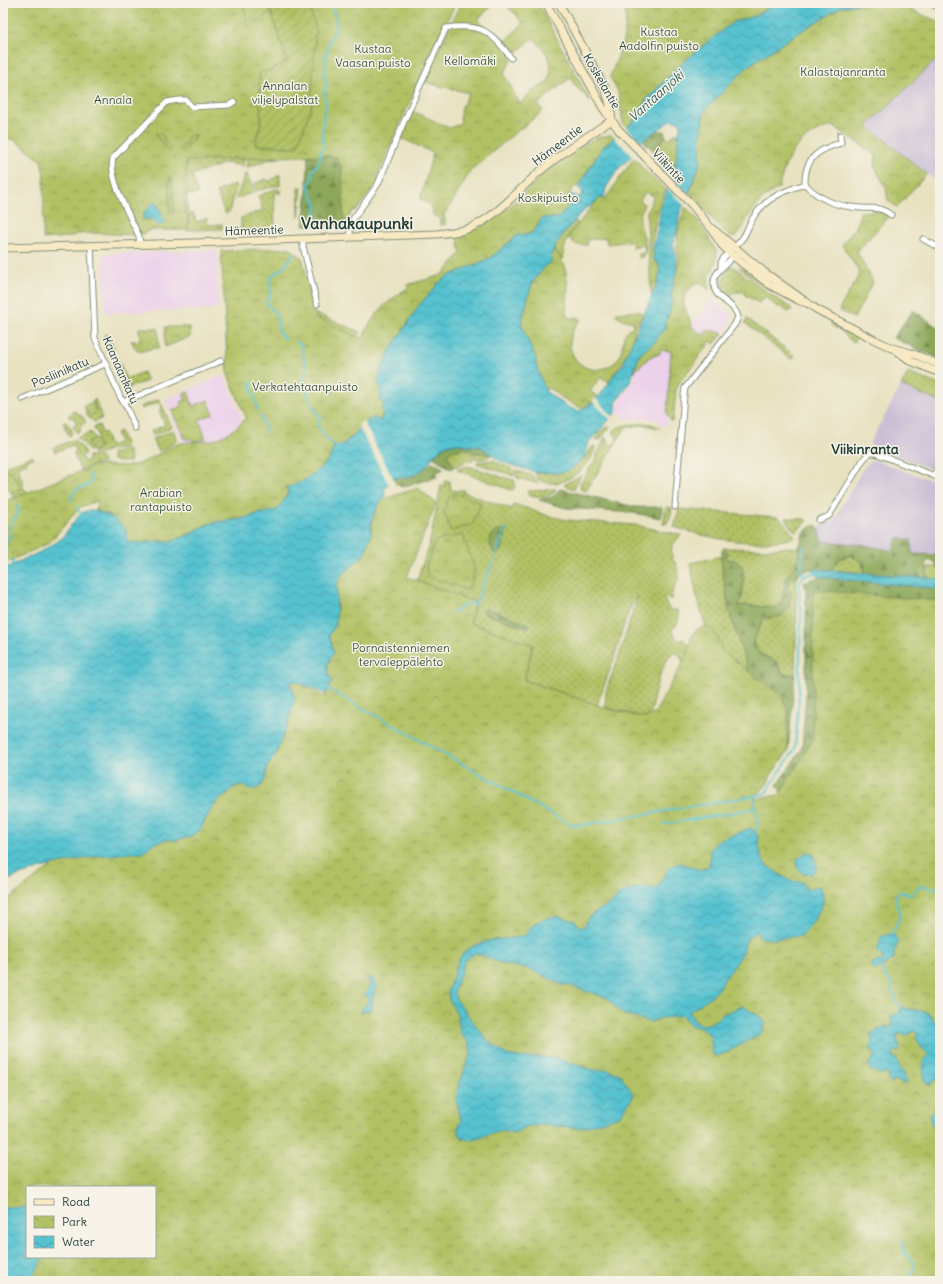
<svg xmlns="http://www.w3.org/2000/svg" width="943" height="1284" viewBox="0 0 943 1284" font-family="Delius,sans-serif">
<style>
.built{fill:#ecd1ea}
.industrial{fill:#cbbfd5}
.grass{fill:url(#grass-dots);stroke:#687f4c;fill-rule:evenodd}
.forest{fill:url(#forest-firs);stroke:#567247}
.park{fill:url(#park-crowns);stroke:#687f4c;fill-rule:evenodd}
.garden{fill:url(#garden-furrows);stroke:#687f4c}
.water{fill:url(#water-waves);stroke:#3a8082;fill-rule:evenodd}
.pier{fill:#e8e2c1}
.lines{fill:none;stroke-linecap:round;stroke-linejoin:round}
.stream{stroke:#56c2d0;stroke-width:2}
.minor-casing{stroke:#84907a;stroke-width:7}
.secondary-casing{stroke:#84907a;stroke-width:9}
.motorway-casing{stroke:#84907a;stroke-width:12}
.minor{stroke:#fff;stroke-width:5}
.secondary{stroke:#f7e9c3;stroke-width:7}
.motorway{stroke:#eac769;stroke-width:10}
.labels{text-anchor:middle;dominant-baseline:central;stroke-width:3;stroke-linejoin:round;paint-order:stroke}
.park-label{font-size:12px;fill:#3c573e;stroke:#f7f3e8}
.street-label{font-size:12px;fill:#1f3d34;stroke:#f7f3e8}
.water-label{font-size:13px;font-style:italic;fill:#2d5e5b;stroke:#f7f3e8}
.quarter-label{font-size:14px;font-weight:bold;fill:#1f3d34;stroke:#f7f3e8}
.district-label{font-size:16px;font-weight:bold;fill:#1f3d34;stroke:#f7f3e8}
</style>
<defs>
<pattern id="grass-dots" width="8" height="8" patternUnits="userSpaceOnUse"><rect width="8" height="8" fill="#b1c164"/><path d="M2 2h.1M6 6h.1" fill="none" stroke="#8f9e53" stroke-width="1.8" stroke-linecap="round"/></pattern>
<pattern id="forest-firs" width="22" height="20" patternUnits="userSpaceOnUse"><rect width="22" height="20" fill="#8ca75a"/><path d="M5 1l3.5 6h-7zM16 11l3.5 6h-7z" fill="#72894b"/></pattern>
<pattern id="park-crowns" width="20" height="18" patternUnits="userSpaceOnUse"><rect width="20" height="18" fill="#b1c164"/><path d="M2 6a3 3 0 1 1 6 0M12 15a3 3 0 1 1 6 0" fill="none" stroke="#8f9e53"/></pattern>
<pattern id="garden-furrows" width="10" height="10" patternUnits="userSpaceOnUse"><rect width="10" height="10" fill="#b1c164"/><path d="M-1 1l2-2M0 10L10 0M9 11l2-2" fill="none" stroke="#8f9e53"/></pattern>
<pattern id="water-waves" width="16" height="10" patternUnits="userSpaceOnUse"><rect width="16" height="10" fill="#56c2d0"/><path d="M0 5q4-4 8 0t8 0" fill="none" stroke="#479faa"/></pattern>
</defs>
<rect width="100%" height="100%" fill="#f7f3e8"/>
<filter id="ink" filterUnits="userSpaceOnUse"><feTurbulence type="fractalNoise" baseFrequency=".025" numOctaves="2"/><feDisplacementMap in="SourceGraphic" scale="8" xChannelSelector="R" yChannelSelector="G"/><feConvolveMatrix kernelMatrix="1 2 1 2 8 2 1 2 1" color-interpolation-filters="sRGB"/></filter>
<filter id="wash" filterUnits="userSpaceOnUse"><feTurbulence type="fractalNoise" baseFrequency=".012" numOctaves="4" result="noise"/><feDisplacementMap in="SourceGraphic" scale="16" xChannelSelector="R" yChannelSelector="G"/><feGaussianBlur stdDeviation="0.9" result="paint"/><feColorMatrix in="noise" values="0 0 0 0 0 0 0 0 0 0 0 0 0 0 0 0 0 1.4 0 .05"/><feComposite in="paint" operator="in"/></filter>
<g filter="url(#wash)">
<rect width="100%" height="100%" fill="#e8e2c1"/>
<path class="built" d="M217,250L219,309L105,313L103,254Z
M711,299L731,314L732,317L730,322L731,323L723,333L706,330L702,335L691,326Z
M660,350L671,351L667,426L661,424L658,420L642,418L626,419L623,417L625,413L618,414L616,412L618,410L617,406L619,402L631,382L634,381V372L647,358Z
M224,375L243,421L228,433L211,441L183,443L165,399Z"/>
<path class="industrial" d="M940,56V184L867,126Z
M901,386L940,402V450L932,468H928L869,444Z
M873,460L940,483V555L912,554L897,538L893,551L864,545L823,541L818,527L834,521L862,470L869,462Z"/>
<path class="grass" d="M674,134H678C679,146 677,157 675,169L672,162L664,156V164L649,146L658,148L665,136L669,139Z
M247,155L280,157V158L270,159L246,168Z
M244,158L243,166L226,163L192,175L198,194L187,195L186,160Z
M277,175H280V186H274L256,191L253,184L266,179L269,181L277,177Z
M235,184L237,186L229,212L227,214L225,213L216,192Z
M298,187H302L299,217Z
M275,189L280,190L281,193H274L275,228L264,230L228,231V229H241V218L263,210L258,196Z
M193,213L197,222L207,218V225L222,224V229L188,230V215Z
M575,221L578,223C568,234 564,246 562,260L560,261L550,260L559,238Z
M733,266L756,284L792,309L788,312L780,306L778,307L765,297L759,303L745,295V292H734L730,296C716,288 724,277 730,267Z
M740,266L758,279L796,302L795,304L756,281L740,268Z
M314,313L361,332L354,348L317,318Z
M747,319L795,356L792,360L745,323Z
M832,323L857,337L853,343L842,332L831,325Z
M139,328H158L159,348C150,347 144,353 137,351L131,341H140Z
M107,334L114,349L110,351L104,335Z
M120,364L126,379L143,372L147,381L125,389L116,366Z
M908,373L940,385V402L901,386Z
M95,399L102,418L94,422L87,416L85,411L86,409L88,414L92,415L96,411L93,401Z
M159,399L172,427L153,435L151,431L165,425L159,410L162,409L160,402L141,409L140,407Z
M74,411L83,417L86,422L80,427L81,431L77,433L73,425L77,424L73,417L70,418L68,417L72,412Z
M66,422L72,429L71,435L69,436L63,423Z
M644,423L652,424L660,428L644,425L626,427L586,491L581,490L580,484L595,460L605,437L608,442L611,445L616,443L617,438L613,432C619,423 634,425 644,423Z
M99,425L102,433L104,432L110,446L120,442L116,433L120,431L126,446L116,450L111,449L100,454L92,453L93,451L100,447L97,441L98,434L94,429V427Z
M607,427H610C607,432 603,435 600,440H596C596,434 602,430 607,427Z
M173,430L178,441L159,451L152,439Z
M91,432L95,439L88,442L92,450L89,451C86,449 87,448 85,445C83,442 79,441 77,438Z
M73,440C80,444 83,447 85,454L81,456L83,460L86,462L88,461V456C95,455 103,455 103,463L93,465L80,470L73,453L76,452L73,445L55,452L53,448Z
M593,446H595C594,462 571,482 556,483C550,484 544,482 538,480L535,472L559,473L584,458Z
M464,448L473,452V461L465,462L454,467L447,456L450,451Z
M127,449L131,459L130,462H119L113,460L111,453L113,452L114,454Z
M475,452L490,455C488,459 479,460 475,458Z
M32,456L33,458L26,461L27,463L17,467L24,485L21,487L10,470L3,473V467Z
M493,460L512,469L514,476L476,463L477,462Z
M468,466L500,476V477L503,478V477L514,480L515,482L514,489L511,490L457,470L460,468Z
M515,470L533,476L535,480L539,484L517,478Z
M581,475L574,489L564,485Z
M445,481H450C450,496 456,489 464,490L463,492L512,509L514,504L549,516L567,520L635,525L681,535L672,546L671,552L673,560L676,563L679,578L671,595L672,599L663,598L670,610H678C680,619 678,625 671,631L679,641L683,639L689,645L692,654L685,666L679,654L674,652C664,661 658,679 655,692C651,704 656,706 646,718L605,707L606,691L619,656L638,595C624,614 621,639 613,661C608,676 602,690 597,705L524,680L533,645L470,623L475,602L417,581L421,568L429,546L441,485L444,486ZM484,610H492L530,625L529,627H524L484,613Z
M23,488L28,492L14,498L11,492Z
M556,489C550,500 538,496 528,495V491Z
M666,507L672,508L670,518L666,524H663Z
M679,509L778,517C785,522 789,531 795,536C790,540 783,540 778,541C741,545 709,538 674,527Z
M786,518L805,519L807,521L796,532L790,526Z
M800,546L796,565L787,576L781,604L775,608L745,605L737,606L742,598L744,576L736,561L728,559L726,557L727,553L722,551L723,548L770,549L789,547L795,548Z
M851,555L862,562L865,573L831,570L839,559Z
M722,556L721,560L729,611L768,729L781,756L788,751L771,775L767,784L762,790L690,802L710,641L696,593L690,563Z
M927,567H937L940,572V579H928Z
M799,572L796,580L797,603L795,675L782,673L777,662L760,654L753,642L763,619L782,616L789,582Z"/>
<path class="forest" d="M445,3L342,167L344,226L303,225L307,191L308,156L326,155Z
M657,131H665V136L658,148L646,145L644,139L652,132L654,133Z
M664,156L672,162L675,169H670L664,164Z
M913,310L940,329V359L893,338Z
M453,444C458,444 461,444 466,446C476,449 483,443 491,455L473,452L464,448L450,451L447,456L454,467L451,469L433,457L445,446Z
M433,462L444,469L436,473L437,477L402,487L396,484L393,478C414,478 416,473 433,462Z
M560,489L635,507H662L661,518L633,513L566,508L539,500L552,497Z
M816,525L818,527L823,541L864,545L893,551L897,538L911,540L912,554L940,555V572L934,561H926L928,579L865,573L862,562L850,555L839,559L831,570L812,569L799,572L789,582L788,588L791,592L789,608L782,616L763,619L753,642L760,654L777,662L782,673L795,675L788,751L781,756L768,729L729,611L721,560L722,551L728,553L726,557L728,559L736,561L742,566L744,576L742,598L738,606L745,605L775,608L781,604L787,576L796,565L803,533L810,527Z
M507,529L501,549L498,553L493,552L490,544L491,536L497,531Z
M819,577L940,589V607L839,680L791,811L777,785L802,749L806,695V589L804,582Z
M484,609L492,610L530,625L529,627H524L484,613Z"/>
<path class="park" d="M3,3H456L433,48L377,177L378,181L356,211L353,210L344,226L342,167L336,158L326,155L304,156L186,161L188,230H150L143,234L133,235L94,233L77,234L70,237L43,239L44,175L41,160L13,139H3Z
M462,3H495L478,19L501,44L523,24L516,14L503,3H538L590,101L575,86L571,77L538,104L543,111L515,133L471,170L449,208L444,214L446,224L440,225V219L433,215C432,207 429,202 420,199L433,153L401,138L412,111L450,128L461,123C458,111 464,103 469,93L424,82L454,16ZM533,38C548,54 555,60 548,82L531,92L520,104L504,74L513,56Z
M623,3H778L754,16L733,22L646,100L637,117L627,127L623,123L618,92L610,77C619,53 631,29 623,3Z
M866,3H893L940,22V56L867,126L927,174L897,207L888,201L886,187L875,168L876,155L833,126C800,133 785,157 779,188C768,193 758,202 751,213C745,221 743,231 734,237L729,236L689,194L701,161L699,149L700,132L703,116L707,107L748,66L793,36L841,7Z
M611,135L614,138L602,148L579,184L578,187L575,186L568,196V207L558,218H542C534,231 535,235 518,235L490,258L449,276L438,283L434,289L420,304L389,352L377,381L381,387V401L384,406L381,420L379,421L375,417L360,427L355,434L340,446L334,445C333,448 332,452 331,455C326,465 297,489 286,487L288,489C288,496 281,509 274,512C270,513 264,513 259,514C253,515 247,518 241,519C233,520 225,520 217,522C203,524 192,534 178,539C170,542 163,540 154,541C146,542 136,544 128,543L109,515L96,511L97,501L80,507L49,543L3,564V504L8,500L94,466C107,464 122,467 134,465C148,462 164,449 178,444C187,441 199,442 208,441C219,440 241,427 246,417L228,375L221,251L290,248L302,258L312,296L311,306L317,318L362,339C374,313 384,303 408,288L407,285L442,275L461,253L458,240L459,238V235C497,226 526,190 553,164L555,165L578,147L596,138Z
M634,158L648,174L666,189L659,206L651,247L653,248L654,261H657C663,272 657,283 653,294L651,295L647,220V212L654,196L645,192L640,201L644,204C642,209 639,217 640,223C641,233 653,252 640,258L637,255L644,253L645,251L644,246L643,245H638L637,247L633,248L632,241L607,244L606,238L587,240V245H577L570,239V234L599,198L605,199Z
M246,172L254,192L236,199Z
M685,207L697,218L717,252L715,264L708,280L709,290L700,282C691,286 682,294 684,305C685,311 690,318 692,324L691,326L702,335L706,330L723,333L714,344L711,341L679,383L676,391L673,421H671L667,414L671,351L660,350V354L650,357L634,372L640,353L656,341L672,304L671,298L676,270L679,262L677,248L678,230Z
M875,211L883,212L889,216L857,252L873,282L854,318L839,310L860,273L842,245L858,223L860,212Z
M555,250L562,260V264L565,265L568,289L566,315L572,318L578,317L581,320C557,341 576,377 605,368C631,359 616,332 632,328L634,322C627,321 622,319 616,315L617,313L638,311L643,314L635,329L633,340L625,358L609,382L601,377L590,391L597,396V399L582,408L572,404L548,388L545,390L536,365V359L521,324L532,283L547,264L551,263V255Z
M165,327H190V337L165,347Z
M188,392L193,406L208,400L213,414L199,420L206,439L193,441L192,439H185L177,421H176L172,411L181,406L180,402L186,400L183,394Z
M93,402L96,413L92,415L88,414L84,406Z
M96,438L100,447L92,451L88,442Z
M10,470L14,478L17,477L20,486H22L23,488L11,492L10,490L3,484V473Z
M418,488L436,503L407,577L475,602L470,623L533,645L524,680L612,710L646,718L656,711L688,653L691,638L695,631L705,626L713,630L717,637L723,651L781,696L788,711L787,738L788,751L771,775L767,784L754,799L779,795L813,740V590L940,601V1281H3V903L82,843L235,646L325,697L328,677L319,663L322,596L371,531L377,501ZM27,1187H155V1257H27Z
M457,494L481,503L473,524L451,531L444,511L449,497Z
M463,535L475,571L468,590L428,576L426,568L435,541Z"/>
<path class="garden" d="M243,3H308L316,29L311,108L297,147L255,145L261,122L259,72L270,71L287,61L271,12L248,27Z
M155,133L163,135L165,142L172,149L169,152Z
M196,134L183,152L179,149L186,142L188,136Z
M169,178H172L174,213H170Z
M183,178H186L188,212L185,213Z"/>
<path class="water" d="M778,3H866L841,7L793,36L748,66L704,111L700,143L701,161L692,185L680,212L676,236L673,243L677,260L676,273L671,297L672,304L664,329L656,341L640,354L630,382L616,403V412L589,442L584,458L570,470L559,473L535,472L511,465L499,460L484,449L479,446H466L463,444H453L445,446L434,455L426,467L416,474L406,478H393L385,488L384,499L379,504L372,518L371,526V535L364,555L340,577L337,584L336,624L329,635L334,652C327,665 325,667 332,681L326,694L295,681L290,683L295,698L288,723L276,754L268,766L265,780L261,786L256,789L252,790L243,786H237L232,788L228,794L218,801L210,811L200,830L190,837L177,840H165L155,843L142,852L97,856L45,867L14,877L5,883L3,886V567L6,566L9,567C22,559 37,555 50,546C55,543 63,539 66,533C70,527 75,519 81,514C92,503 122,520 127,533C128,536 127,540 127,542L129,543L134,542L146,543L156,541L171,542L194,532L205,525L216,522L242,519L257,514L274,511L279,508L288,493V489L285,487C298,488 326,466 331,455C332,452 333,448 334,445L340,446L350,439L364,423L375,417L379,421L381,420L383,413L381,408L384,406L381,401V387L377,381L389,352L420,304L434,289L438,283L449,276L490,258L518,235C535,235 534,231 542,218H558L568,207L569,194L580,197L583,192L578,187L602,148L630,125L637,117L646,100L678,67L707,42L733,22L754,16ZM671,120L680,122L681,126L678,134V148L675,169L661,207L658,227L653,248L654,261H657C661,269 660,276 657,284L625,358L624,363L616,373H615C605,389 597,403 579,411C566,409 558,399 546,392L536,365V359L521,324L532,283L547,264L551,263C549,245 575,221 586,208L591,206L599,198L603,199L604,198L606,188L609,183L619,168L630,158L631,154L645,138H648L652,133H654Z
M156,201L163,217L164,223L159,226L152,219H143C141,211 150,208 154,202Z
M812,569L940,579V589L819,577Z
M751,828L758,836L761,857L766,865L790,881L802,882L807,890L820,886L823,893V903L813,922L802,936L773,939L760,938L756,931L747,939L741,956L714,994L689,1012L694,1020L703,1025C712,1024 716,1019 724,1014C729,1011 736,1009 742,1006L759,1016L766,1024L760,1034L728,1052L717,1056L712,1054C711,1049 712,1045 711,1040C710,1031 700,1027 691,1026L681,1015L674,1017L661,1018L650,1022L622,1014L607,998L568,985H562L530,969L503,964L476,953L465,960L454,992L456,1000L487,1040L507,1055L522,1058L536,1057L555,1058L593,1070H607L620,1074L634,1095L620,1116L581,1128L542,1125L529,1126L514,1133L502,1130L470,1140L462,1138L459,1135L458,1128L461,1120L456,1099L460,1082L471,1052L468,1042L460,1033L458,1016L449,1000L448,991L459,959L464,952L475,945L492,940L514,938L525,935L535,923L548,918L558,916L575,921L580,927H584L589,916L613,902L619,895L629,890L640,888H657C665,877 669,858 687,865C692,867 696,869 702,870L709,866L710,850L718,840Z
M807,852L813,854L817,868L811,875L809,872L804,875L796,866L798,858Z
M888,934L894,935L899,942L896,948L894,949V959C886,963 882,969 873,970L871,966L873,963L879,961L881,962L883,959L882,956L877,952L881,937Z
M369,976L375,981L376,988L374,990L375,993L372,998L373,1003L371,1010H367L361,1013L363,1007L368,1002V997L365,995L370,984L368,980Z
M902,1008L927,1012L940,1028V1081L934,1079L930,1086L924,1080L923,1061L929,1055L920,1046L916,1037L918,1034L914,1031L911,1033L904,1036L902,1033L896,1036L900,1047L899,1052L894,1051L893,1055L899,1064L900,1070L905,1073L904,1078L908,1082L903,1084L896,1080L891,1083L887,1080L889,1078L886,1073L882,1075L875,1071L871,1072L868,1064L875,1056L873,1050H870L872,1041L870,1034L877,1031V1029L881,1030L883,1027L886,1025L888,1029L893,1023L890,1019L892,1016L901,1012Z
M940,1107V1131C932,1127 930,1122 930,1113L934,1110L938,1112Z
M3,1115L8,1122L9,1128L3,1136Z
M3,1207H23L27,1210V1257H44C37,1271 35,1277 18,1279C12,1280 9,1280 3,1277Z"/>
<path class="pier" d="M626,127L642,144L633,156L614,138Z
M671,177L690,196L685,206L667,188Z
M595,398L614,418L612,421L592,401Z
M363,421L394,480L389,485L358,425Z"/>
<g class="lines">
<path class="stream" d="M313,224L317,206L308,186L312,179V171L319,163L320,159V152L324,147L322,136L324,111L326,107V102L324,96L327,80L324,76L326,66L325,58L329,43L337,26L336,20L332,8V3
M285,339C273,328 281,326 276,315C274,310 268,308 266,302L271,293L269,281L272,276L284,267L294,253
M296,341L301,345L307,371L303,379L306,391L316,412L321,417L317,425L328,441L334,445
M250,381L258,410
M260,415L267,433
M72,501L71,496C75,489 82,487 89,485L91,481V474
M77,507L81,514
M3,548L10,537V526L19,512L16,504
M3,548L8,552
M802,555L803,547
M11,559L13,564
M802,559L801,572L803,575
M453,613C465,608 457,604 475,604L492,565L506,528
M328,689L568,823L576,826L765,794L795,749L799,693L801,613L799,584L803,575L817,573
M754,797L758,822L755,832
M664,824L720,815L755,808
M892,934C898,921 905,915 895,901L897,895L900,892L911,894L921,886L940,889
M882,968L887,979L892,983L891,992L896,996V1002L901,1006L899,1013
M902,1241L905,1254L913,1261L915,1267L906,1281"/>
</g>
</g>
<g filter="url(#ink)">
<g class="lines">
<defs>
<path id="minor" d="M805,184C804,158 819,149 841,143L840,135
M350,236V227L353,219L378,184L405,119L446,28C481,23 491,31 511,58
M303,239V246L317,304
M923,239L940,248
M140,244L139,236C130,217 108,178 113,158L167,102L179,100H186L192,107L229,105L234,102
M91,245L95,338L120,397L127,408L135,428
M721,267V262C727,252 734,249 741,240C747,234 748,225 753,218C765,198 784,191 805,184C820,201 839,207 861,208C875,209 879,206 891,215
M22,399L105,364
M123,402L221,361
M934,476L940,461
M675,507L684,395L685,388L735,324L738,317C735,302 715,301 714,285C712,271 728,265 734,255
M819,520L829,516L863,460L869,453H875L940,478"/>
<path id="secondary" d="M546,3L603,108L618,129L692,205L711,228L722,245L733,256L770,285L800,301L808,303
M559,3L605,88L610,105L612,120
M714,230L764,272L816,309L873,339L892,348L914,354L940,365
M3,248L194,243L436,234C446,233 455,232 464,230C496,220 519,188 545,167C566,150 589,135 612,120
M897,351L911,361L940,373"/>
<path id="motorway" d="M935,3L940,5"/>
</defs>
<use href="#minor" class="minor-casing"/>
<use href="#secondary" class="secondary-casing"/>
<use href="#motorway" class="motorway-casing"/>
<use href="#minor" class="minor"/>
<use href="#secondary" class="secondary"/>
<use href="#motorway" class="motorway"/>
</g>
</g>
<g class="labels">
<g class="park-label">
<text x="659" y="31">Kustaa<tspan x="659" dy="14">Aadolfin puisto</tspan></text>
<text x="373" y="48">Kustaa<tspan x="373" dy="14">Vaasan puisto</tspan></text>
<text x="470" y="60">Kellomäki</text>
<text x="843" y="71">Kalastajanranta</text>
<text x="285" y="85">Annalan<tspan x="285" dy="14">viljelypalstat</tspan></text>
<text x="113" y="99">Annala</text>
<text x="548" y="197">Koskipuisto</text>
<text x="305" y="386">Verkatehtaanpuisto</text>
<text x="161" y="492">Arabian<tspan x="161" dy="14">rantapuisto</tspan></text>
<text x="401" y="647">Pornaistenniemen<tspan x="401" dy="14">tervaleppälehto</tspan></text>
</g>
<g class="street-label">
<text transform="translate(602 81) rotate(60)">Koskelantie</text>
<text transform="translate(557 145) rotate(-37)">Hämeentie</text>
<text transform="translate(669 166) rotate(47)">Viikintie</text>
<text transform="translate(254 230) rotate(-2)">Hämeentie</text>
<text transform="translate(121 370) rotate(66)">Kaanaankatu</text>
<text transform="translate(60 372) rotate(-23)">Posliinikatu</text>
</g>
<g class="water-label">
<text transform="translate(656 96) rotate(-42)">Vantaanjoki</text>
</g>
<g class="quarter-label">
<text x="865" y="449">Viikinranta</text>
</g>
<g class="district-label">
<text x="357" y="223">Vanhakaupunki</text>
</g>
</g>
<rect width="943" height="1284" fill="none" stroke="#f7f3e8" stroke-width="16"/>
<rect x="26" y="1186" width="130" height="72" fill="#f7f3e8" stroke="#a1aaa0"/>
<rect x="34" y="1199" width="20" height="6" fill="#f7e9c3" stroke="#a1aaa0"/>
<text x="62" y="1206" font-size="12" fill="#1f3d34">Road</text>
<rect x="34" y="1216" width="20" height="12" fill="url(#park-crowns)" stroke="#a1aaa0"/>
<text x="62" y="1226" font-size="12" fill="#1f3d34">Park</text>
<rect x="34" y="1236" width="20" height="12" fill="url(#water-waves)" stroke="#a1aaa0"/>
<text x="62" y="1246" font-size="12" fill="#1f3d34">Water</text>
</svg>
